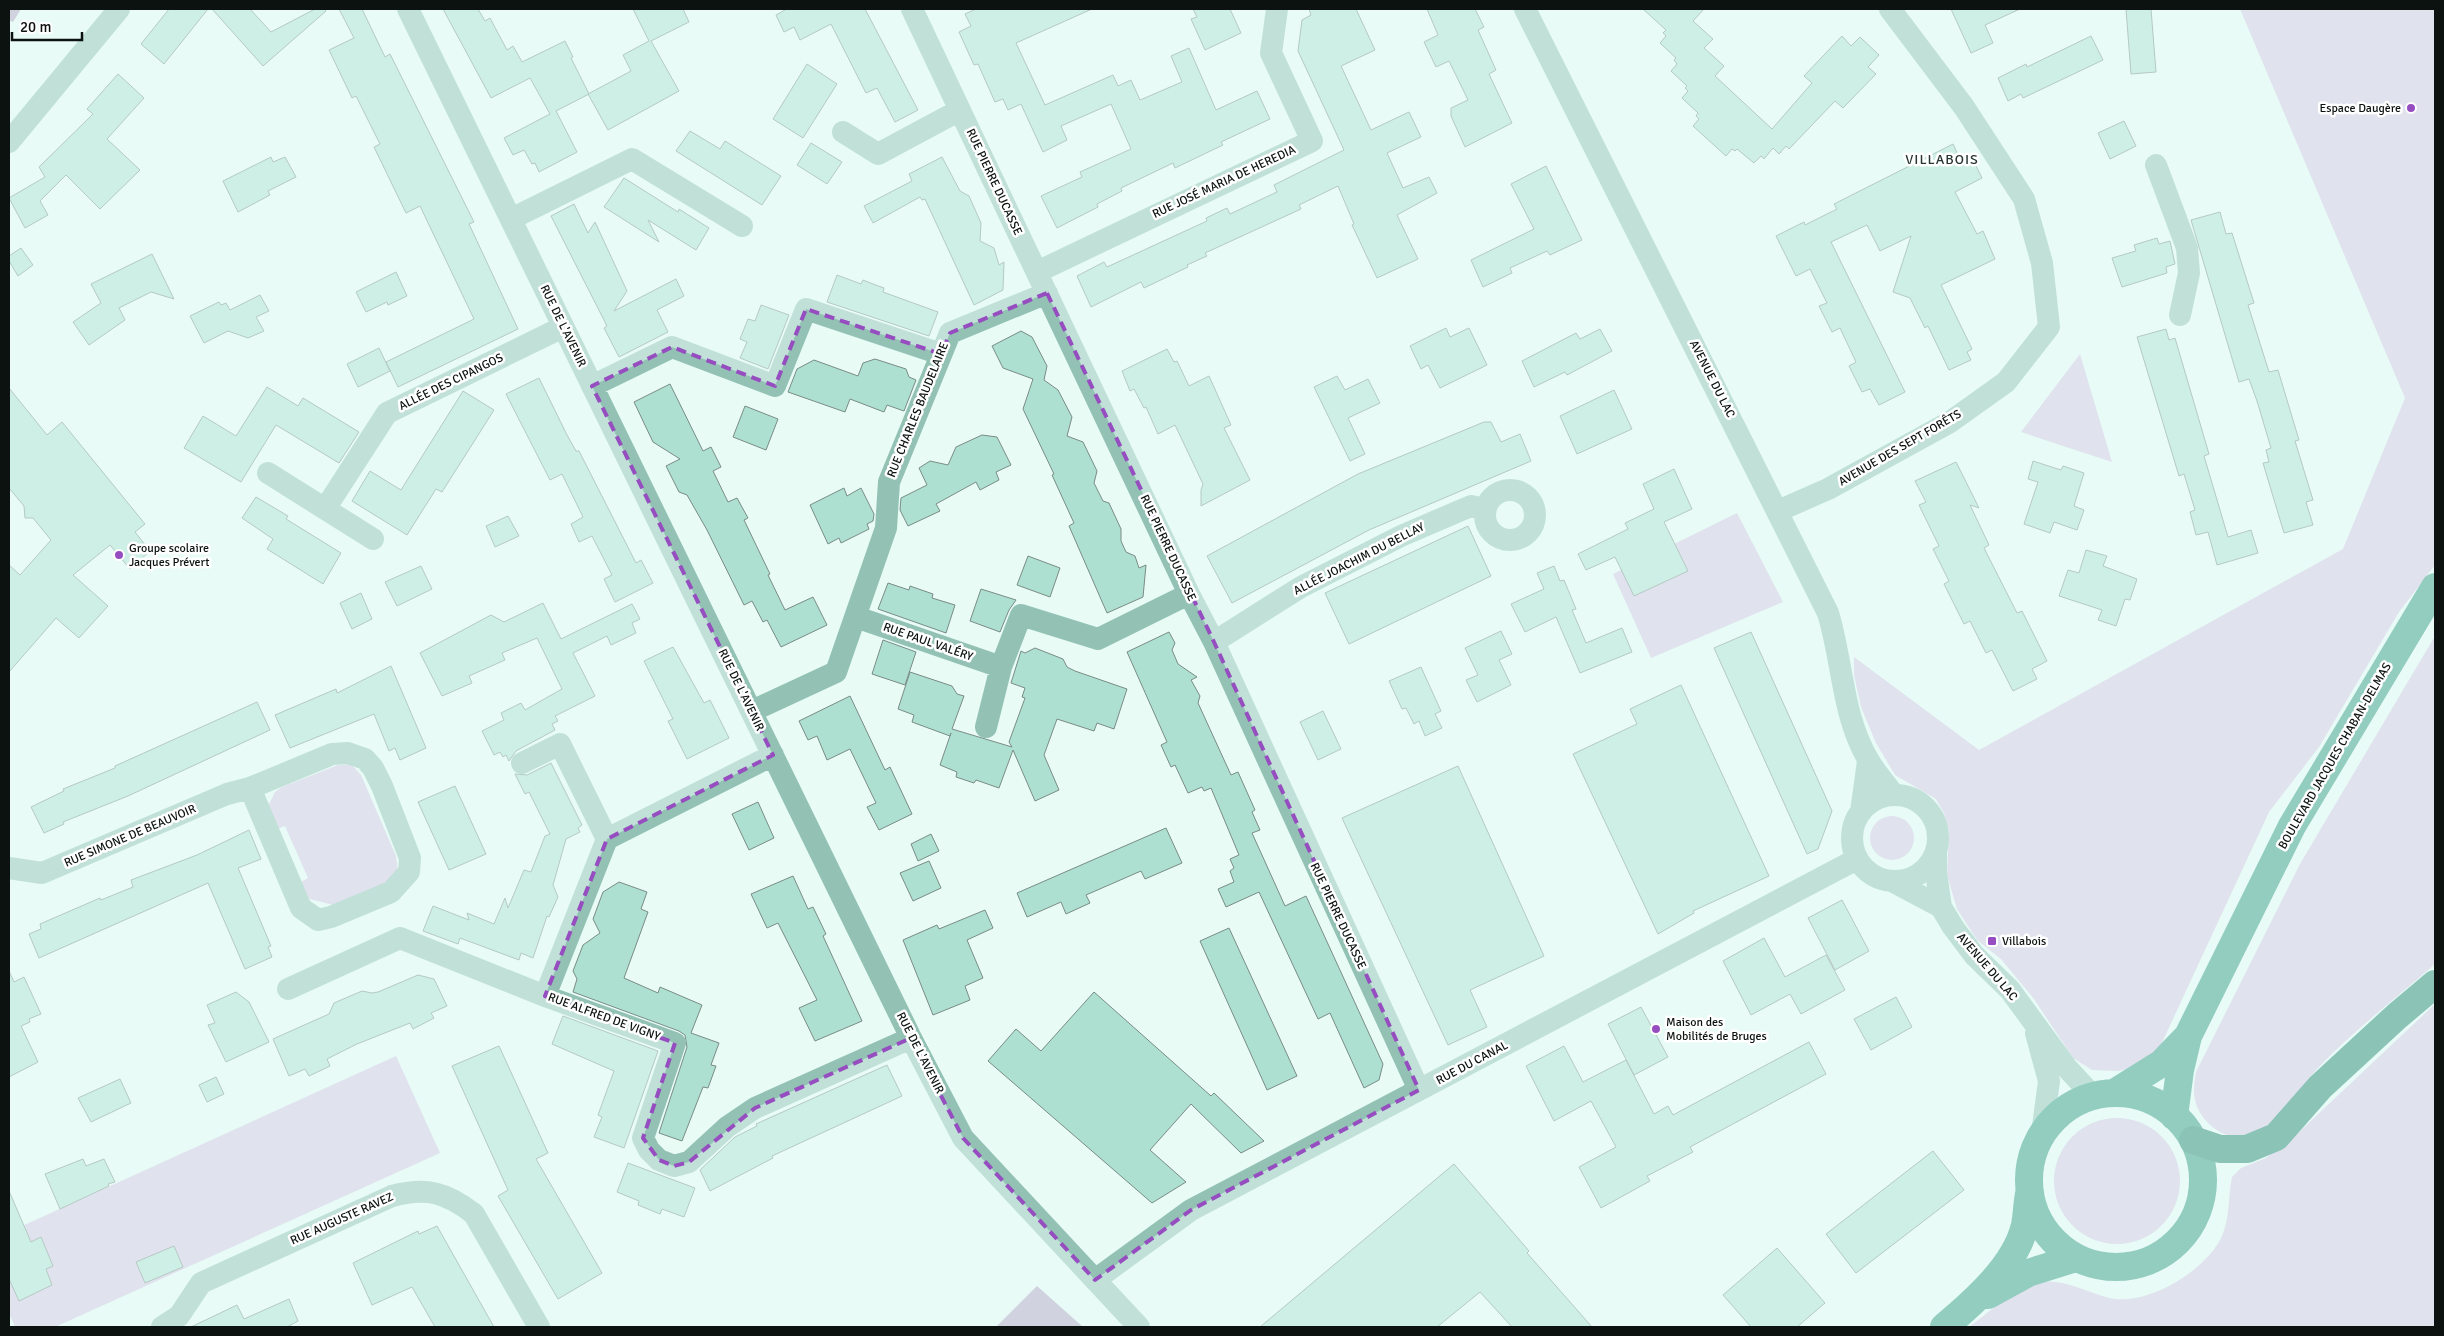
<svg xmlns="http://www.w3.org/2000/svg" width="2444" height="1336" viewBox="0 0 2444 1336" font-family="Signika,sans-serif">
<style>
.green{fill:#d7c3e5}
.water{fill:#b49fc4}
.building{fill:#ade0d1;stroke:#7a8c86}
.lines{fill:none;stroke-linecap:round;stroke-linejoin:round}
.minor{stroke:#93c2b4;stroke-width:22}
.major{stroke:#2c947d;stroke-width:28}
.highway{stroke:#1b7f6b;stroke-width:28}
.marked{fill:none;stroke:#964dc0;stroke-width:4;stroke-dasharray:10 6;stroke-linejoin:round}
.poi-dot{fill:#964dc0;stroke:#fff;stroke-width:2}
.labels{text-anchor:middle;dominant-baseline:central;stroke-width:5;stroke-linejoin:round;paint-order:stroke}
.poi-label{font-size:12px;fill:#0b1210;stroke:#fff;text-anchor:start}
.street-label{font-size:12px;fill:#0b1210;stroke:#fff}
.neighbourhood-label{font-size:14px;letter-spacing:1px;fill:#283733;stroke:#fff}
</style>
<rect width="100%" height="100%" fill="#e8fbf5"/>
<path class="green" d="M2240,9H2435V565L2399,612L2319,747L2269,812L2160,1047L2141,1067L2118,1071L2092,1070L2073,1058L2034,999L2001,959L1977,940L1957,909L1947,875L1949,831L1944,813L1936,799L1895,775L1876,743L1861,707L1854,675V657L1979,750L2343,549L2405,398Z
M2080,354L2112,462L2021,432Z
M1737,513L1783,602L1651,658L1613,574Z
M2435,636V964C2396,998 2353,1031 2318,1068C2300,1087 2286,1114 2265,1129C2246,1142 2225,1139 2209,1124C2193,1108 2192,1093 2196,1072L2300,864Z
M351,764L361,775L396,856L398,871L380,887L333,905L306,898L299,883L308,878L285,826L274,830L269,804L275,792L282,787L338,765Z
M1870 838a22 22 0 1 1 44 0a22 22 0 1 1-44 0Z
M2435,1004V1327H1969C1989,1313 2011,1290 2036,1283C2060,1277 2086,1292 2109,1298C2147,1307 2207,1270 2222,1236C2230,1217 2228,1196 2232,1177L2241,1168L2266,1158L2298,1133Z
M396,1056L440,1153L55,1327H15L9,1313V1232Z
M2054 1181a63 63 0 1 1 126 0a63 63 0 1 1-126 0Z"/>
<path class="water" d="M9,9H21L13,22L9,20Z
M1037,1286L1083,1327H996Z"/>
<path class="building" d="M169,9H208L164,64L141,44Z
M212,9H250L271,32L315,9H324L326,11L263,66Z
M339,9H362L385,57L390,54L474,222L469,224L518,329L398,387L386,362L474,319L420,206L406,213L374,147L380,144L356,96L352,98L329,50L354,38Z
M443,9H478L485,21L490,18L507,50L513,46L522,62L565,41L573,57L571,58L589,94L556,111L577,152L539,172L535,163L532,164L524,150L513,155L504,138L550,114L530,78L491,98Z
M633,9H683L689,22L651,41L679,91L608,130L588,94L631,71L623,55L649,41Z
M785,9H865L918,110L895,122L877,88L866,93L831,24L800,40L794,27L784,32L776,15L785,10Z
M976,9H1092L1016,43L1045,105L1113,75L1118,86L1131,80L1140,100L1182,82L1171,56L1189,48L1216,110L1257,91L1270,119L1221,142L1223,145L1175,168L1173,163L1121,188L1122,191L1097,204L1098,207L1057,228L1041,196L1082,177L1080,172L1131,149L1111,104L1061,126L1067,140L1043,152L1021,104L1008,110L1003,99L995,102L978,64L974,65L959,32L971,26L965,14Z
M1193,9H1230L1241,33L1205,50L1191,19L1197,17Z
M1309,9H1356L1375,50L1341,66L1371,130L1409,112L1421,137L1387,153L1403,188L1429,177L1437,193L1397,215L1418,259L1377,278L1352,225L1354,224L1338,186L1299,205L1301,209L1205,253L1207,256L1187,265L1188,267L1144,288L1141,282L1091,307L1077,276L1104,262L1107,267L1207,221L1206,218L1227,208L1230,214L1277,192L1274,185L1344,150L1298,51L1302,20L1311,15Z
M1427,9H1475L1484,27L1478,30L1496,70L1489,74L1512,123L1465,147L1451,116V108L1468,100L1449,61L1436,67L1424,42L1438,35Z
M1643,9H1704L1693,21L1713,39L1704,48L1724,66L1715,76L1772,129L1812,83L1804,76L1842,36L1851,46L1860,37L1879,55L1868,67L1876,74L1843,108L1835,101L1789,149L1786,146L1779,154L1773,148L1764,159L1761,156L1754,163L1737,149L1735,151L1732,149L1726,156L1693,126L1699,119L1696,116L1698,113L1682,98L1688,91L1685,88L1687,86L1671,71L1677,64L1674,60L1676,58L1660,43L1666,36L1663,33L1666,30Z
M1951,9H2020L1985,25L1993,43L1971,53Z
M2126,9H2151L2156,72L2131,74Z
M2091,36L2103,60L2023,98L2021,94L2008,101L1998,78L2026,64L2027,67Z
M807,64L837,84L803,138L773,119Z
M118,74L144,98L107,139L140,170L100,209L66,175L40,201L48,215L25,228L9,198L45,177L39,167L93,114L87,109Z
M2124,121L2136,146L2110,159L2098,133Z
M690,131L720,149L725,141L781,176L762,205L676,151Z
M811,143L842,162L827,184L797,165Z
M1953,144L1960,159L1970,154L1982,178L1955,192L1977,234L1983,231L1995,259L1941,285L1972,349L1967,352L1971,360L1949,370L1928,326L1925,328L1910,298L1893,292L1911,236L1880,251L1867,225L1831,242L1905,392L1879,405L1870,389L1862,392L1849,366L1856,362L1840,328L1832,332L1819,306L1827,303L1810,269L1796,276L1776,236L1804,222L1805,225L1837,209L1834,204Z
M271,157L273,162L285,157L296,177L268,191L270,195L238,212L223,181Z
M942,157L960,191L969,196L981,223L980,241L994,248L999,265L1004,262L1003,290L974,305L925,199L922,200L920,197L873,223L864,206L912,181L909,174Z
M1546,166L1582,240L1550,255L1547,251L1510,268L1512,273L1483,287L1471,260L1534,229L1511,184Z
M624,178L678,212L679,209L709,228L696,250L648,220L659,242L604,207Z
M574,204L588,233L595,222L627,291L614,311L676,279L684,296L657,310L668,332L619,357L604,328L607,326L551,216Z
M2220,212L2226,234L2232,233L2254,303L2248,305L2269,372L2278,370L2299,440L2295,441L2313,500L2306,502L2313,525L2284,533L2263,463L2269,462L2266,450L2271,448L2257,401L2249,379L2239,382L2191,220Z
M2157,238L2159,244L2170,241L2175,264L2166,267L2167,273L2122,287L2112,258L2136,251L2134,245Z
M21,248L33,265L18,276L9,261V256Z
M152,254L174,299L151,292L119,308L125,320L89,345L73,322L101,303L91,284Z
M396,272L407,296L388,305L387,302L366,312L356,292Z
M837,275L861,284L863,280L873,284L884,288L883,292L938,312L929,336L827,302Z
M260,295L269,311L256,317L264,331L248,338L228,331L204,343L190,316L219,302L221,305L226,303L230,310Z
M761,305L789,315L768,369L740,358L747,342L740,339L748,319L755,321Z
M1446,328L1450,337L1469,328L1487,365L1440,388L1428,365L1421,369L1410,346Z
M1600,329L1612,351L1567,375L1565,372L1534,387L1522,361L1576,333L1580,339Z
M2166,329L2169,340L2175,338L2209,454L2204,456L2228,537L2251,530L2258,553L2217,565L2208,532L2196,535L2190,512L2195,510L2184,474L2179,476L2137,337Z
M1021,331L1032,337L1047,366L1044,380L1058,390L1072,417L1067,436L1083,442L1097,471L1094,483L1103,501L1109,503L1121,529V541L1126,552L1135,556L1139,568L1146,565L1143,597L1107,613L1069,526L1074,523L1052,475L1054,474L1023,409L1033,379L1003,368L992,346Z
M379,348L390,371L358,387L347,364Z
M1167,349L1174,362L1177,361L1189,386L1209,376L1231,425L1224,428L1250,480L1201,506V490L1203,484L1175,425L1158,434L1146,407L1144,408L1134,389L1130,391L1122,371Z
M875,359L906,369L909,377L916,380L904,411L887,405L884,412L850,399L845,412L788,392L797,369L814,360L858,376L863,363Z
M1337,376L1345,390L1368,379L1380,403L1348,418L1365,454L1350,461L1314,387Z
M539,378L567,435L576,451H579L636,563L641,560L653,583L615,602L604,579L612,575L592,536L579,542L571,524L583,517L562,474L550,480L506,394Z
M670,384L703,451L711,447L721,467L713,471L728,502L737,498L748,518L744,520L770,574L768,575L785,610L813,597L827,625L781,647L767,620L763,622L752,601L744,605L707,530L687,495L679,492L666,466L680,459L653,442L634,402Z
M267,387L298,406L303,398L359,432L339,463L276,425L241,482L184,448L203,416L236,436Z
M9,388L47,435L62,422L145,524L135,532L150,551L130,569L110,545L73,575L108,606L79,638L56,618L9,672V565L20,575L51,540L33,518H25L24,506L9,488Z
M1614,390L1632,429L1577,454L1560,416Z
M463,391L494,410L442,492L436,489L407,535L352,501L370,471L401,490Z
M745,406L778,419L766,450L733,437Z
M1484,422H1491L1501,442L1520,434L1531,461L1369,530L1232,603L1207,556L1358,474Z
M982,435L997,437L1011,465L996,472L999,480L980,490L976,482L936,504L940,511L908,526L900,510L901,498L927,485L919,468L930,461L948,465L956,447Z
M2033,461L2061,470L2063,466L2084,473L2074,506L2084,510L2077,530L2054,522L2050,533L2024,524L2038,482L2028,479Z
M1956,462L1979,508L1970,505L1989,545L1984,548L2017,613L2022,611L2047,661L2032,669L2037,679L2013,691L1992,650L1986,653L1970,621L1964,624L1944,584L1949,581L1933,549L1939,546L1919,505L1926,502L1915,481Z
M1674,469L1692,509L1664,522L1688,571L1634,596L1615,557L1586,570L1578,554L1628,529L1625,523L1654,509L1643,484Z
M844,488L847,496L861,488L874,514L873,521L867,524L869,529L841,543L839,538L828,544L810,505Z
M256,497L288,516L286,519L341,553L323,584L267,549L273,539L242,518Z
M508,516L519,536L495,547L486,526Z
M1468,526L1491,576L1349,644L1325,593Z
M2086,550L2107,556L2103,566L2137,579L2130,600L2125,599L2116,626L2098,620L2102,610L2059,596L2068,570L2079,573Z
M1028,556L1060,568L1050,597L1017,585Z
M421,566L432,589L397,606L385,582Z
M1554,566L1560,581L1564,580L1576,609L1572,610L1586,643L1622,628L1632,652L1580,673L1556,617L1525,632L1511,604L1544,589L1537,573Z
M888,583L909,590L910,586L933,594L932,598L955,605L946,633L878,609Z
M981,589L1016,600L1009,610L1000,632L970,621Z
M361,593L372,619L352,629L340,603Z
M543,603L561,639L632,604L640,619L632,623L636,633L611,645L607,636L573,653L595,696L555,716L558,721L552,724L555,730L516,751L509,761L506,755L503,757L500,752L494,755L482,731L504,720L501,713L521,703L525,710L562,689L537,638L502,653L505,660L469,676L472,683L442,696L420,653L491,615L504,622Z
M1501,631L1512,654L1499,660L1511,685L1477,702L1466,680L1478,675L1465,648Z
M1169,632L1175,643L1172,650L1178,664L1197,677L1191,680L1200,696L1198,703L1231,775L1238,772L1255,810L1252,812L1260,830L1252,833L1285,906L1306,896L1383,1064L1379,1080L1364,1088L1330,1013L1318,1019L1259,892L1226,907L1218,889L1234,882L1230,871L1234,868L1230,859L1239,855L1211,788L1204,791L1202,787L1188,793L1175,765L1171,767L1161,745L1167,742L1127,652Z
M1751,632L1832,811L1818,849L1807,854L1714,648Z
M883,640L916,652L905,685L872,674Z
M673,647L704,703L710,700L729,738L687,759L668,721L673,719L644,661Z
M1035,648L1063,659L1067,667L1075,671L1127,689L1114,729L1097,723L1094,731L1057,719L1044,755L1059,790L1035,801L1013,750L999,788L976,780L974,783L956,777L957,772L940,765L951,733L950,736L912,722L914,715L898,709L910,672L952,686L957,694L964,696L952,729L1012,747L1009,742L1025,698L1022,697L1025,688L1011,683L1021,651L1025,653Z
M391,666L426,748L400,760L395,748L389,751L374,714L290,748L275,715L336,689L337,693Z
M1421,667L1441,711L1435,714L1442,728L1425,736L1419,721L1414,724L1406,708L1402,709L1389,681Z
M1681,685L1769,876L1693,911L1694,913L1658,934L1573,754L1637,724L1630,709Z
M850,696L885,770L890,767L912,814L879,830L867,807L876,803L850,749L827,760L817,736L808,740L799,721Z
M257,702L270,730L128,796L63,822L64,824L44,833L31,807L64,791L63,789L115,768V766Z
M1323,711L1341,749L1318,760L1300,722Z
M551,763L582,825L578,828L580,832L566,839L553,885L558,897L549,917L547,916L533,958L521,953L519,960L460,938L458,944L423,931L433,906L469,920L467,913L494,924L505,898L508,908L524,870L531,872L545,836L550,834L529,792L525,794L515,774L527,775Z
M1458,766L1544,956L1470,990L1487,1027L1448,1045L1342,818Z
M455,786L486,854L449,870L418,802Z
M758,802L774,838L749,850L732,814Z
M1166,828L1182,863L1145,879L1141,871L1086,895L1090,903L1066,914L1061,902L1027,917L1017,893Z
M249,830L261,859L238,868L271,946L268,947L272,957L245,969L208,883L39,958L29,934L41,929L40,924L100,898L101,900L133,887L131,880L197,855Z
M931,834L939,851L918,861L911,844Z
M929,861L941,888L913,901L900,873Z
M793,876L808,909L813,907L826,934L823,936L862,1021L815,1041L799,1008L817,1000L778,923L767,928L751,894Z
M619,882L647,892L641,909L648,912L624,978L658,993L660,987L702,1005L691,1033L719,1043L711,1065L716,1066L708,1088L703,1087L682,1141L659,1133L687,1047L685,1035L679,1031L573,992L577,979L573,971L583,945L600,933L593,919L603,892Z
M1842,900L1869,951L1835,970L1808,918Z
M985,910L993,928L967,940L983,978L965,986L970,1000L933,1015L903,940L937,925L939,929Z
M1229,928L1297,1076L1267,1090L1200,941Z
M1764,938L1785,977L1826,955L1845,990L1801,1014L1790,994L1751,1015L1723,961Z
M9,971L14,982L24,977L41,1014L29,1019L30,1022L21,1026L38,1062L9,1077Z
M418,975L434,979L447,1006L431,1013L434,1018L413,1029L410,1023L357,1044L327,1059L330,1066L309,1076L305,1069L289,1076L273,1039L329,1014L334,1003L362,991L372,993L378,992Z
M236,992L249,1002L269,1042L226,1062L208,1025L215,1023L207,1005Z
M1094,992L1211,1096L1214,1093L1264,1141L1241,1153L1191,1104L1150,1150L1186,1182L1152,1203L988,1061L1016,1029L1041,1051Z
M1896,997L1912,1027L1871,1050L1854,1019Z
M1641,1007L1668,1057L1634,1075L1608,1024Z
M563,1016L658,1051L624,1148L594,1137L602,1117L598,1115L614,1071L552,1044Z
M1809,1042L1826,1074L1690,1147L1693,1152L1647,1176L1650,1181L1601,1208L1579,1167L1616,1147L1591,1101L1554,1121L1526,1066L1564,1046L1583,1082L1626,1060L1654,1114L1668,1106L1673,1115Z
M499,1046L548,1153L536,1159L602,1273L558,1299L498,1196L508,1190L452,1066Z
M887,1065L902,1096L772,1156L773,1158L710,1191L700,1170L735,1137L757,1126L756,1124Z
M216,1077L224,1094L207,1102L199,1085Z
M120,1079L131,1103L91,1122L78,1098Z
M1933,1151L1964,1190L1856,1273L1826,1234Z
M83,1159L86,1166L104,1159L115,1182L108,1184L109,1186L60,1209L45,1174Z
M628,1163L695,1188L684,1217L662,1209L660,1214L638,1205L639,1201L617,1192Z
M1454,1164L1529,1251L1527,1253L1592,1327H1512L1480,1292L1437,1327H1260Z
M9,1191L31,1242L41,1237L53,1266L46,1269L52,1285L19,1301L9,1279Z
M437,1226L494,1327H435L412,1287L372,1305L353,1263L418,1231L419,1234Z
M174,1246L183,1267L145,1283L136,1262Z
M1777,1248L1825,1303L1797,1327H1751L1723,1295Z
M289,1299L298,1321L287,1327H191L237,1305L244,1319Z"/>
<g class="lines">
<path class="minor" d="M408,9L911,1038L963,1138L1139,1327
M912,9L1189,594L1214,642L1419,1090
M1525,9L1828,613C1843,662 1842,717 1869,761C1876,773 1886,784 1894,795
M843,132L878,154L960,110
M9,142L119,9
M2156,165L2187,248L2189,273L2180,315
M511,219L632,159L742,226
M1037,272L1312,141L1271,53L1277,9
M592,386L672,347L775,386L806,309L941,354
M268,473L373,539
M1485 515a25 25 0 1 1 50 0a25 25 0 1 1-50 0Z
M325,509L387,413L563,327
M1778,511L1828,489L1950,422L2006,382L2049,327L2042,263L2024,199L1964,107L1890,9
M856,617L1001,667L1021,615L1098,639L1189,594
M1214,642L1301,587L1401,536L1471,506L1485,509
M752,711L836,672L886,528L889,482L950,333L1047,293
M986,727L1001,667
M522,763L560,744L607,839
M1852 838a43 43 0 1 1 86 0a43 43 0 1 1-86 0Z
M1861,812L1868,761
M1936,852V872L1941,907L1953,927L1974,955L2010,990L2067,1068L2093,1096
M9,868L42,873L227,794L250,788L332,754L348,753L365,759L373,768L382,786L410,858L409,872L391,892L331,917L318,920L301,908L250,788
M1892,881L1941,907
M288,989L400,938L545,996L675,1043L643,1138L649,1150L659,1160L674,1166L689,1162L727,1127L755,1108L911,1038
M545,996L607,839L773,755
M2036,1033L2049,1081L2042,1134
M1095,1280L1191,1210L1857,859
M162,1327L179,1316L201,1283L392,1196C426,1187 446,1192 474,1214L539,1327"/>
<path class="major" d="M2114,1093L2162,1063L2188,1036
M2029 1180a87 87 0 1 1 174 0a87 87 0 1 1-174 0Z
M2174,1116L2180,1070L2188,1036L2292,826L2435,587
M1988,1295L2028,1273L2076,1258
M1944,1327C1974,1302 2016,1265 2025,1225C2027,1215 2027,1204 2029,1194"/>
<path class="highway" d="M2193,1140L2220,1149H2247L2276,1137L2320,1087L2397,1016L2435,984"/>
</g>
<path d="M0 0H2444V1336H0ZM1047,293L1214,642L1419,1090L1191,1210L1095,1280L963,1138L911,1038L755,1108L689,1162L674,1166L659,1160L643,1138L675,1043L545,996L607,839L773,755L592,386L672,347L775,386L806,309L941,354L950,333Z" fill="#e8fbf5" fill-opacity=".55" fill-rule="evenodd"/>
<path class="marked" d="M1047,293L1214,642L1419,1090L1191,1210L1095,1280L963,1138L911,1038L755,1108L689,1162L674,1166L659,1160L643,1138L675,1043L545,996L607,839L773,755L592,386L672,347L775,386L806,309L941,354L950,333Z"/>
<g class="poi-dot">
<circle cx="2411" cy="108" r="5"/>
<circle cx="119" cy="555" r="5"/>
<rect x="1987" y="936" width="10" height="10" rx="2.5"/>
<circle cx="1656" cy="1029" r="5"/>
</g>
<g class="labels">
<g class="poi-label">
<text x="2401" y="108" text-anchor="end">Espace Daugère</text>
<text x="129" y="548">Groupe scolaire<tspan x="129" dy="14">Jacques Prévert</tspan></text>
<text x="2002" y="941">Villabois</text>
<text x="1666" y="1022">Maison des<tspan x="1666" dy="14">Mobilités de Bruges</tspan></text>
</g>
<g class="street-label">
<text transform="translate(994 182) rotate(65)">RUE PIERRE DUCASSE</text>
<text transform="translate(1224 182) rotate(-25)">RUE JOSÉ MARIA DE HEREDIA</text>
<text transform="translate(563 326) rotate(64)">RUE DE L'AVENIR</text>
<text transform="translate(1712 379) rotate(63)">AVENUE DU LAC</text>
<text transform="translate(451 382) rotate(-26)">ALLÉE DES CIPANGOS</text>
<text transform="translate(918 410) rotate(-68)">RUE CHARLES BAUDELAIRE</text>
<text transform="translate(1900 448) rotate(-30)">AVENUE DES SEPT FORÊTS</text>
<text transform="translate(1168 548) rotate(65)">RUE PIERRE DUCASSE</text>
<text transform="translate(1359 559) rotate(-27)">ALLÉE JOACHIM DU BELLAY</text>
<text transform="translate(928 642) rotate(19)">RUE PAUL VALÉRY</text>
<text transform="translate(741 690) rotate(64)">RUE DE L'AVENIR</text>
<text transform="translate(2335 756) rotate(-60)">BOULEVARD JACQUES CHABAN-DELMAS</text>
<text transform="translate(130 836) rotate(-23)">RUE SIMONE DE BEAUVOIR</text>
<text transform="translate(1338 916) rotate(65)">RUE PIERRE DUCASSE</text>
<text transform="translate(1987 967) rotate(49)">AVENUE DU LAC</text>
<text transform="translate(604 1017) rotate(20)">RUE ALFRED DE VIGNY</text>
<text transform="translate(920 1053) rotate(63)">RUE DE L'AVENIR</text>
<text transform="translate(1472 1063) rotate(-28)">RUE DU CANAL</text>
<text transform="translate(342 1219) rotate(-24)">RUE AUGUSTE RAVEZ</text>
</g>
<g class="neighbourhood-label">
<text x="1942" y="159">VILLABOIS</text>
</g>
</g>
<rect width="2444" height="1336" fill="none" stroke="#0b1210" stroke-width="20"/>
<path d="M12 32v8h70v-8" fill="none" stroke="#0b1210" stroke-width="2.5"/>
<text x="20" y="32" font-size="15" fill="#0b1210" stroke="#ffffff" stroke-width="4" paint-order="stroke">20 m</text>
</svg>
